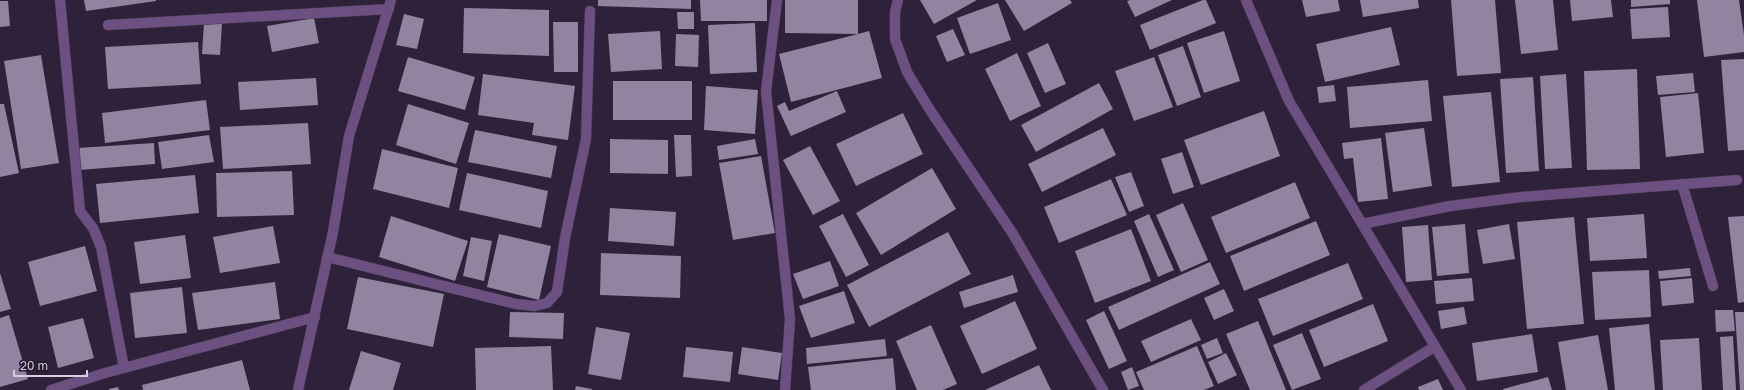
<svg xmlns="http://www.w3.org/2000/svg" width="1744" height="390" viewBox="0 0 1744 390" font-family="'Golos Text',sans-serif">
<style>
.building{fill:#9283a0}
.lines{fill:none;stroke-linecap:round;stroke-linejoin:round}
.street-casing{stroke:#493d53;stroke-width:11}
.street{stroke:#6c5082;stroke-width:10}
</style>
<rect width="100%" height="100%" fill="#2e2139"/>
<path class="building" d="M84,0H156V1L86,11Z
M598,0H691V9L598,6Z
M700,0H767V21H701Z
M785,0H858V34L869,31L882,78L791,102L779,54L858,34L785,33Z
M920,0H977L934,24Z
M1005,0H1070L1072,3L1024,31Z
M1130,0H1172L1135,17L1127,1Z
M1203,0H1206L1216,23L1150,50L1140,25Z
M1302,0H1338L1340,11L1306,17Z
M1360,0H1418L1419,8L1363,17Z
M1451,0H1495L1501,73L1457,76Z
M1515,0H1553L1558,50L1521,54Z
M1570,0H1611L1613,17L1572,21Z
M1631,0H1670V4L1631,7Z
M1697,0H1739L1744,35V52L1704,57Z
M0,1H8L10,26L0,27Z
M998,3L1011,40L970,54L957,18Z
M1668,7L1670,37L1632,39L1630,9Z
M464,8L549,10V56L463,53Z
M677,12H694V29H678Z
M404,14L424,19L417,49L396,45Z
M314,18L319,43L272,52L267,26Z
M553,22H578V72H554Z
M204,23L222,24L220,55L202,54Z
M755,23L757,72L710,74L708,25Z
M1391,27L1400,65L1325,82L1316,44Z
M953,29L965,55L947,62L936,36Z
M660,31L662,69L611,72L608,34Z
M1224,31L1240,81L1204,93L1187,43Z
M676,34L699,35L698,67L675,66Z
M198,42L201,84L108,89L105,47Z
M1048,43L1066,84L1045,93L1027,53Z
M1183,46L1201,97L1177,106L1158,55Z
M1017,53L1041,106L1010,121L985,69Z
M41,55L59,163L21,169L4,61Z
M408,57L475,77L465,110L398,91Z
M1154,57L1173,107L1134,121L1115,71Z
M1744,59V150L1728,151L1721,60Z
M1637,69L1640,169L1587,170L1584,71Z
M1693,73L1695,92L1658,95L1656,76Z
M483,74L575,86L568,140L532,135L534,123L478,115Z
M1566,74L1572,168L1545,169L1540,76Z
M1533,77L1539,171L1506,173L1500,79Z
M316,78L318,105L240,110L238,82Z
M1428,80L1432,121L1350,128L1347,87Z
M613,81H692V120H613Z
M1099,83L1113,109L1036,152L1021,125Z
M1334,85L1336,101L1319,103L1317,87Z
M706,86L758,90L755,134L704,130Z
M837,91L846,112L791,136L777,106L785,102L789,111Z
M1491,92L1500,182L1452,187L1443,96Z
M1698,93L1704,153L1666,157L1660,97Z
M206,100L210,130L105,143L102,113Z
M0,104H4L19,173L0,177Z
M408,104L469,123L456,164L396,145Z
M1264,111L1280,156L1201,185L1184,140Z
M903,113L923,154L856,186L836,144Z
M308,123L311,164L223,169L220,127Z
M1103,128L1116,155L1042,192L1028,164Z
M1424,128L1432,186L1393,192L1385,133Z
M475,130L557,146L551,178L468,162Z
M209,135L214,162L162,169L158,142Z
M674,135H691L692,176L676,177Z
M1381,138L1388,199L1358,202L1353,158L1344,159L1342,143Z
M610,139L668,140V174L610,173Z
M755,139L758,154L719,160L717,146Z
M154,143L155,164L79,170L78,148Z
M810,146L840,201L813,215L783,160Z
M382,149L458,168L449,208L373,189Z
M1182,152L1194,187L1173,194L1161,159Z
M761,156L775,233L733,240L719,163Z
M932,168L956,209L881,255L856,213Z
M292,171L294,215L217,217L216,173Z
M1131,172L1144,206L1129,212L1115,177Z
M467,173L548,191L541,228L459,210Z
M195,175L199,213L100,223L96,184Z
M1111,179L1127,215L1059,243L1044,207Z
M1295,182L1310,218L1226,253L1211,217Z
M1183,203L1208,260L1181,272L1156,215Z
M610,208L676,212L674,246L608,241Z
M843,214L869,265L846,277L819,226Z
M1149,214L1174,270L1158,277L1134,221Z
M1644,214L1647,258L1590,261L1587,218Z
M391,216L468,241L455,281L379,257Z
M1744,216V302L1738,303L1728,217Z
M1574,217L1584,324L1527,329L1517,222Z
M1316,221L1330,255L1244,291L1230,256Z
M1465,224L1469,273L1437,276L1432,227Z
M1509,224L1515,259L1483,264L1477,230Z
M1428,225L1432,280L1406,282L1402,227Z
M273,226L280,263L220,273L213,237Z
M1131,229L1151,281L1095,303L1075,251Z
M948,232L971,274L869,327L847,285Z
M499,234L551,246L539,300L487,287Z
M185,235L191,278L140,284L134,242Z
M471,237L492,241L484,281L463,276Z
M85,246L97,291L40,306L28,262Z
M601,253L681,256L680,298L600,295Z
M830,261L839,286L803,299L793,274Z
M1210,262L1220,284L1119,330L1108,307Z
M1348,263L1363,299L1273,336L1258,299Z
M1690,268L1691,276L1659,279L1658,271Z
M1649,270L1651,317L1595,320L1592,272Z
M0,273L11,309L0,312Z
M1013,275L1018,292L964,308L959,292Z
M358,277L444,294L433,347L347,329Z
M1472,278L1474,301L1436,304L1434,281Z
M1692,278L1694,303L1662,306L1660,281Z
M275,282L280,319L198,330L192,293Z
M182,287L187,333L135,338L130,293Z
M1224,289L1234,311L1214,320L1204,298Z
M844,291L855,323L811,338L799,306Z
M1015,301L1037,349L982,374L960,326Z
M1373,304L1388,341L1324,367L1309,330Z
M1464,307L1467,324L1441,329L1438,311Z
M1715,310H1733L1735,331L1716,332Z
M1104,311L1127,361L1109,369L1086,320Z
M510,312L564,313L563,339L509,337Z
M1735,312H1744V390H1740Z
M9,315L28,379L0,387V318Z
M83,318L94,358L58,368L48,327Z
M1191,319L1201,340L1151,362L1141,341Z
M1258,321L1286,390H1250L1226,334Z
M1649,324L1655,390H1615L1609,328Z
M931,325L957,384L943,390H917L896,341Z
M596,327L630,333L621,380L588,374Z
M1302,333L1321,379L1292,390L1273,345Z
M1532,334L1538,372L1477,381L1472,343Z
M1598,335L1608,390H1566L1558,342Z
M1733,336L1736,390H1723L1720,337Z
M1217,338L1223,353L1207,359L1201,345Z
M1699,338L1702,390H1663L1660,340Z
M885,339L887,356L807,364L806,348Z
M551,346L553,390H476L475,348Z
M1197,346L1214,386L1204,390H1144L1136,372Z
M686,347L733,352L730,382L683,377Z
M742,347L782,353L778,380L738,374Z
M361,351L401,363L393,390H349Z
M1226,353L1237,375L1218,384L1208,362Z
M893,358L896,390H811L808,367Z
M242,360L250,390H143L142,385Z
M1039,365L1051,390H985Z
M1132,367L1139,386L1128,390L1121,372Z
M1548,377L1552,390H1503V389Z
M1438,379L1443,390H1419L1418,387Z
M576,386L592,389V390H575Z
M118,387L119,390H109V389Z"/>
<g class="lines">
<defs>
<path id="street" d="M60,0L80,211L93,228L101,247L124,368
M777,0L766,91L790,319L785,390
M898,0L895,12V39L907,72L928,107L1013,234L1103,390
M1246,0L1289,101L1461,390
M108,25L389,9
M1682,184L1713,286
M1362,224L1450,206L1521,197L1737,180
M327,257L516,304L535,306L547,303L557,292L565,238L586,139L590,11
M51,390L105,373L315,317
M298,390L333,232L349,136L391,0
M1364,390L1434,347"/>
</defs>
<use href="#street" class="street-casing"/>
<use href="#street" class="street"/>
</g>
<path d="M14 370v6h73v-6" fill="none" stroke="#d6cedd" stroke-width="2"/>
<text x="20" y="370" font-size="12" fill="#d6cedd" stroke="#24182e" stroke-width="3" paint-order="stroke">20 m</text>
</svg>
